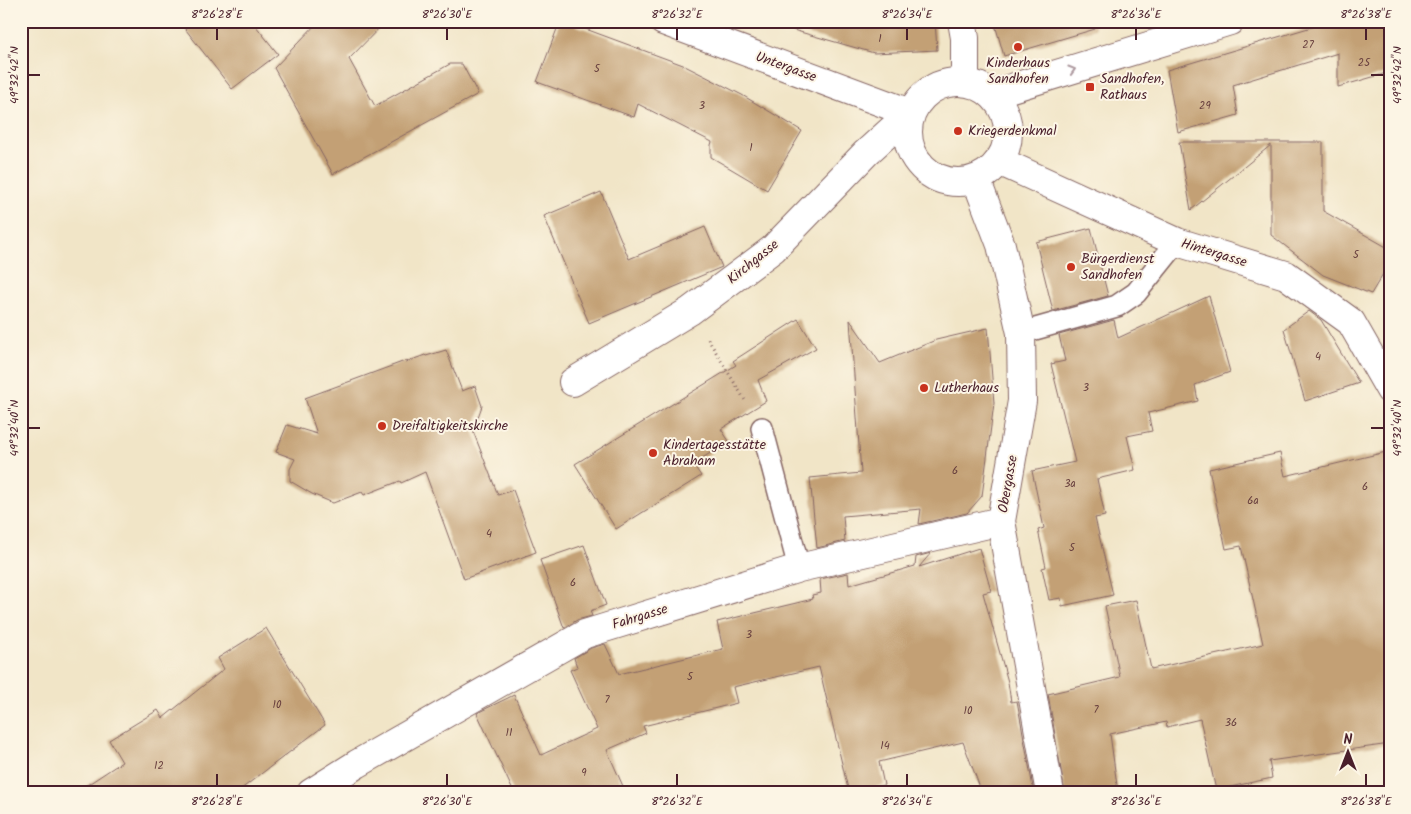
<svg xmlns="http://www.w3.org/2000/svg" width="1411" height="814" viewBox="0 0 1411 814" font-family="Kalam,sans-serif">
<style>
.building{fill:#c3a075}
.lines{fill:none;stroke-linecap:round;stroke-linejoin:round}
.lane-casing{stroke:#846462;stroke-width:24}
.street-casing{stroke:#846462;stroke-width:30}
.path{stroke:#846462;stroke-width:3;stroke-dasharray:1 4;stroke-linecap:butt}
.lane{stroke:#fff;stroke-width:21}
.street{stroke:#fff;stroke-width:28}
.oneway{stroke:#ae9aa0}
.ticks{fill:none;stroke:#4a1f2b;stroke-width:2}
.poi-dot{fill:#c8321e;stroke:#fcf5e5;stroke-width:2}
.labels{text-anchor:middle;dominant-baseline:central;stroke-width:4;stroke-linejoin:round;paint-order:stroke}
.number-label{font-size:11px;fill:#683f3e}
.poi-label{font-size:14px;fill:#4a1f2b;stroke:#fcf5e5;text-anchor:start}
.street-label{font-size:14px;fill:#4a1f2b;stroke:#fcf5e5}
.neatline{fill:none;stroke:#4a1f2b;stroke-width:2}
.ticks-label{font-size:12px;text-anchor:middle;fill:#4a1f2b}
</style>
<rect width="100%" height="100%" fill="#fcf5e5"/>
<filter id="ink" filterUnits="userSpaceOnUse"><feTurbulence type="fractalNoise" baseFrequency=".02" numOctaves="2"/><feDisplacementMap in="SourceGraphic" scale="10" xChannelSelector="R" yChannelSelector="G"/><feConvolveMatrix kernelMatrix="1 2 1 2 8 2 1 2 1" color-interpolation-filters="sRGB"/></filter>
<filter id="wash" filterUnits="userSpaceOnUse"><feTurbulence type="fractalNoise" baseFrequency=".0096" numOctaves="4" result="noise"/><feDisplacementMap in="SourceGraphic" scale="20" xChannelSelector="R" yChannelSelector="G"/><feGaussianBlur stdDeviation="1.12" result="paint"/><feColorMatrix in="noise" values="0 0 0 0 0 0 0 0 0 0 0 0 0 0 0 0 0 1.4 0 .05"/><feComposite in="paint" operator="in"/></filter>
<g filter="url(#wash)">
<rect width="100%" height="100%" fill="#f1e5c7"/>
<g id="blocks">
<path class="building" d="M179,21H252L278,54L232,89Z
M319,21H386L349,59L375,106L450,64H462L478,94L333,174L274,68Z
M560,21H564L683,65L742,95L802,131L767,190L711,157V145L712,142L638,104L634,117L537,82Z
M794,21H935L937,50L874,53L793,30Z
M994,21H1094L1095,29L1004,56Z
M1332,21H1390V72L1338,87V53L1233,85L1238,115L1178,132L1167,70Z
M1179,142H1323V211L1390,249V262L1371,294L1323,275L1271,235V145L1191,210Z
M601,192L629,259L705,227L722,267L589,323L544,216Z
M1091,228L1108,296L1053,311L1036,242Z
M1209,296L1230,372L1195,385L1198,401L1148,413L1152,431L1127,436L1135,470L1097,479L1105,516L1095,518L1113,595L1062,606L1061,598L1049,600L1042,568L1046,567L1038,530L1044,528L1032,471L1075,462L1051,364L1065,361L1059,335L1114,320L1118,338Z
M1309,311L1321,320L1359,383L1305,401L1284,329Z
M798,319L816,348L758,380L766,401L721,429L729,441L693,464L701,476L616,529L575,464L736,365L733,361Z
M850,320L880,363L936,340L988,328L994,403L982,496L967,513L919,524L921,509L843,516L845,541L817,548L810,478L861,473Z
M446,350L462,391L475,386L482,406L473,431L498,495L513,490L536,552L464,579L425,472L401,483L400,481L364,495L362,492L333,503L312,494L290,481V469L295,459L276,452L287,425L317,434L305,398L405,361L406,362L425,355L426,356Z
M1390,451V744L1269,761L1272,778L1216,790L1200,719L1167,727L1166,722L1110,734L1118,793H1065L1048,694L1120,677L1105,606L1136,600L1151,669L1263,644L1241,546L1226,549L1209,469L1280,453L1285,476Z
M584,545L606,605L590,611L592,616L577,620L564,628L540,560Z
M979,548L991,591L983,593L1008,682L1011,702L1017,701L1034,793H982L963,742L879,762L884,785L849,793L819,667L733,687L737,703L643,726L646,733L607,750L626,793H514L477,713L514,695L541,755L597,729L570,670L577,667L574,658L591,648L605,644L619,674L723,649L717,622L813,599L812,595L821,593L820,579L848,573L849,585L915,566L916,557L931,553L919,567Z
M266,628L325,725L236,793H75L122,762L109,740L158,710L163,718L224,669L218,658Z"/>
</g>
</g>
<g filter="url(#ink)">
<use href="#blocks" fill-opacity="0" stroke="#846462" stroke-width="1"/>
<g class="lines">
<defs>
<path id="lane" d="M1021,333L1117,306L1136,293L1177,242
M762,428L799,568"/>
<path id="street" d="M962,21L965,38V82
M908 132a50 50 0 1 1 100 0a50 50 0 1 1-100 0Z
M992,94L1230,21
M999,161L1177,242L1286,275L1351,322L1390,390
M976,179L1001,245L1021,333L1022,401L1001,521L1050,793
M573,382L690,311L773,249L866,153L910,113L663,21
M311,793L357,764L585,634L799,568L1001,521"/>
</defs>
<use href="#lane" class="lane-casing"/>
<use href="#street" class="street-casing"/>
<path class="path" d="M708,339L746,402"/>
<use href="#lane" class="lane"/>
<use href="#street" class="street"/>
</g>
<defs><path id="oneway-chevron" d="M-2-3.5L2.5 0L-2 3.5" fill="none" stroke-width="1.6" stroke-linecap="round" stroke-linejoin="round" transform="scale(1.25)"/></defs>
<use class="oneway" href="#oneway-chevron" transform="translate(1072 70) rotate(-17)"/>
</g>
<path class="ticks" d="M217,28V40M447,28V40M677,28V40M907,28V40M1136,28V40M1366,28V40M28,75H40M1371,75H1384M28,428H40M1371,428H1384M217,774V786M447,774V786M677,774V786M907,774V786M1136,774V786M1366,774V786"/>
<g class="poi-dot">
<circle cx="1018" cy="47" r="5"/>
<rect x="1085" y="82" width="10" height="10" rx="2.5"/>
<circle cx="958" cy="131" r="5"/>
<circle cx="1071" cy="267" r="5"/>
<circle cx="924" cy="388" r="5"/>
<circle cx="382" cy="426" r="5"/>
<circle cx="653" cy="453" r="5"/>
</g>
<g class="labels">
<g class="number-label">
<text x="880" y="39">1</text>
<text x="1308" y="45">27</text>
<text x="1364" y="63">25</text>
<text x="597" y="69">5</text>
<text x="702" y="106">3</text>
<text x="1205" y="106">29</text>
<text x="751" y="148">1</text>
<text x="1356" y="255">5</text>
<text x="1318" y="357">4</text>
<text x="1086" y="388">3</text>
<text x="955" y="471">6</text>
<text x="1070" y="484">3a</text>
<text x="1365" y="487">6</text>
<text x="1253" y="501">6a</text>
<text x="489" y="534">4</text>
<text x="1072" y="548">5</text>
<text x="573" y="583">6</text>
<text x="749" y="635">3</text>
<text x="690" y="677">5</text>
<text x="607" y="700">7</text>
<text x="277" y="705">10</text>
<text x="1096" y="710">7</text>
<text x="968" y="711">10</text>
<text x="1231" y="723">36</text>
<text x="509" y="733">11</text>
<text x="885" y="746">14</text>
<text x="159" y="766">12</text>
<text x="584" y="773">9</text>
</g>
<g class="poi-label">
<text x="1018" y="63" text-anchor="middle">Kinderhaus<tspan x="1018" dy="16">Sandhofen</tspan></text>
<text x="1100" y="79">Sandhofen,<tspan x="1100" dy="16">Rathaus</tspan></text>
<text x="968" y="131">Kriegerdenkmal</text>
<text x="1081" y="259">Bürgerdienst<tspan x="1081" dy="16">Sandhofen</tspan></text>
<text x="934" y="388">Lutherhaus</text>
<text x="392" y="426">Dreifaltigkeitskirche</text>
<text x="663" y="445">Kindertagesstätte<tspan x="663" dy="16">Abraham</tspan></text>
</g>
<g class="street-label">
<text transform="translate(786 67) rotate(20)">Untergasse</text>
<text transform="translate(1214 253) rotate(17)">Hintergasse</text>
<text transform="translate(753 262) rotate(-39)">Kirchgasse</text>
<text transform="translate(1008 484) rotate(-80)">Obergasse</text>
<text transform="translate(640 617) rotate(-17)">Fahrgasse</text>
</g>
</g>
<rect width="1411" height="814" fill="none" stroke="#fcf5e5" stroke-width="55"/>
<g transform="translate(1348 752)" stroke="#fcf5e5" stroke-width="4" paint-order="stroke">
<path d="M0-4L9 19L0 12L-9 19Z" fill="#4a1f2b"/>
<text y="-8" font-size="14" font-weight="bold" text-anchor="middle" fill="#4a1f2b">N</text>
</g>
<rect x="28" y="28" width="1356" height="758" class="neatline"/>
<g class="ticks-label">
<text x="217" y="18">8°26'28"E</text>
<text x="447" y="18">8°26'30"E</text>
<text x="677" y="18">8°26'32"E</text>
<text x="907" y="18">8°26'34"E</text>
<text x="1136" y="18">8°26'36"E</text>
<text x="1366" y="18">8°26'38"E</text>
<text transform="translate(14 75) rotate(-90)" y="4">49°32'42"N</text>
<text transform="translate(1397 75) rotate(-90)" y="4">49°32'42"N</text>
<text transform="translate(14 428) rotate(-90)" y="4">49°32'40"N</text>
<text transform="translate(1397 428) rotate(-90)" y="4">49°32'40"N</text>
<text x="217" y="805">8°26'28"E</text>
<text x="447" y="805">8°26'30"E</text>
<text x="677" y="805">8°26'32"E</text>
<text x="907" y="805">8°26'34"E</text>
<text x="1136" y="805">8°26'36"E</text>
<text x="1366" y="805">8°26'38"E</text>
</g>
</svg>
